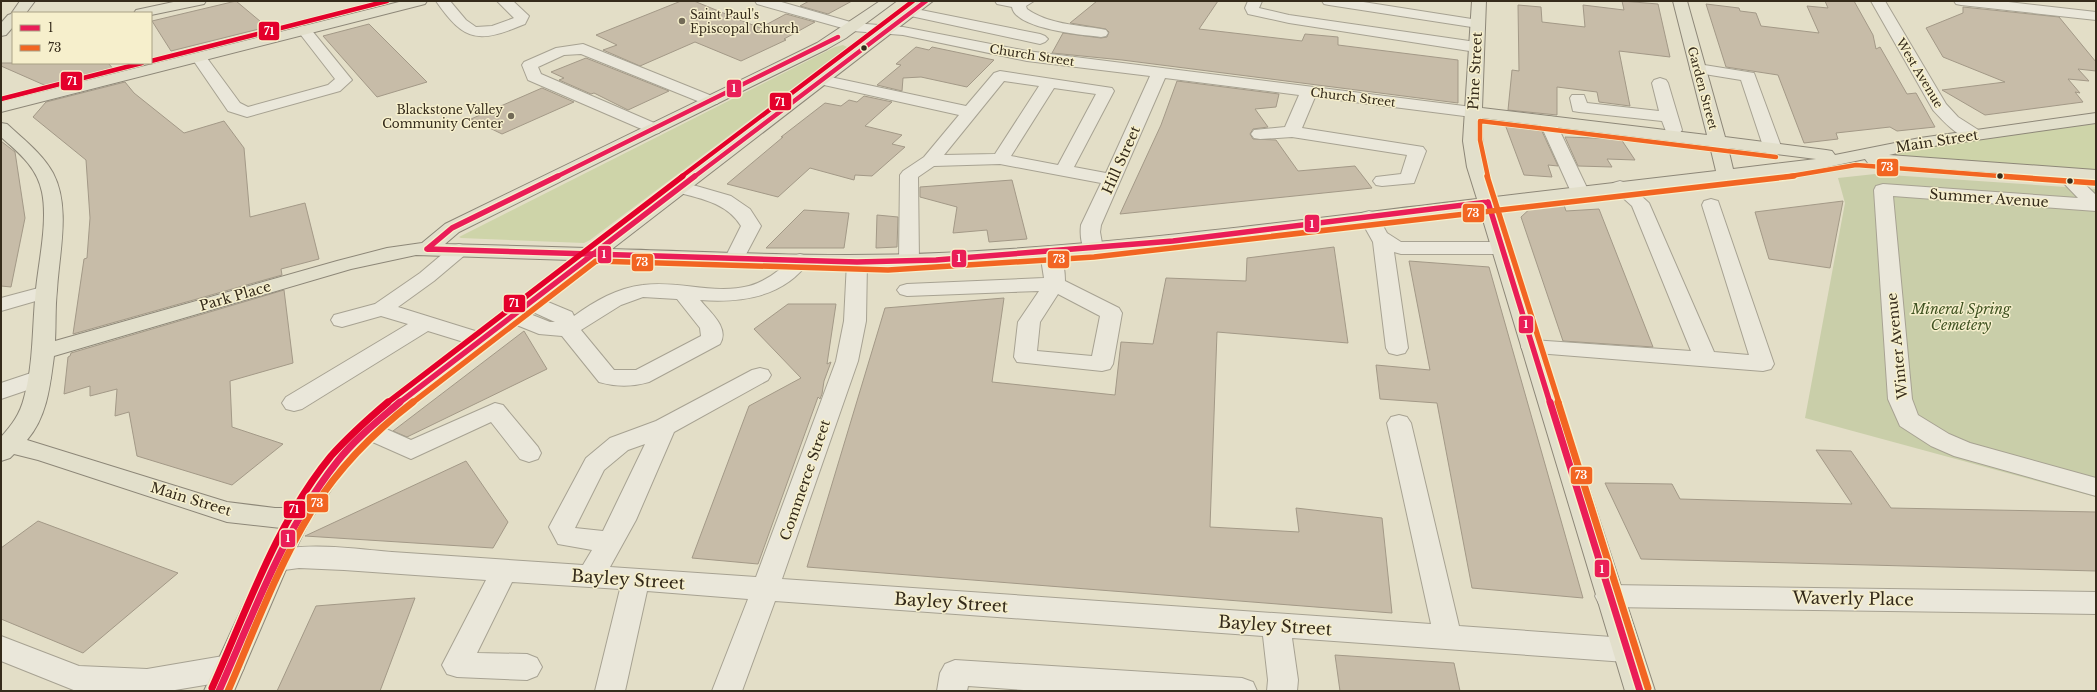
<svg xmlns="http://www.w3.org/2000/svg" width="2097" height="692" viewBox="0 0 2097 692" font-family="'Libre Baskerville',serif">
<style>
.green{fill:#ced4a9}
.cemetery{fill:#c9cea9}
.pier{fill:#e3dec7}
.building{fill:#c7bca8;stroke:#a39987}
.lines{fill:none;stroke-linecap:round;stroke-linejoin:round}
.minor-casing{stroke:#a7a292;stroke-width:2}
.major-casing{stroke:#8d8778;stroke-width:2}
.minor{fill:#eae7da;fill-rule:evenodd}
.major{fill:#e2dfcb;fill-rule:evenodd}
.bus-1-far2-casing{stroke:#f6efcc;stroke-width:6}
.bus-1-far1-casing{stroke:#f6efcc;stroke-width:8}
.bus-1-casing{stroke:#f6efcc;stroke-width:10}
.bus-2-far2-casing{stroke:#f6efcc;stroke-width:6}
.bus-2-far1-casing{stroke:#f6efcc;stroke-width:8}
.bus-2-casing{stroke:#f6efcc;stroke-width:10}
.bus-3-far2-casing{stroke:#f6efcc;stroke-width:6}
.bus-3-far1-casing{stroke:#f6efcc;stroke-width:8}
.bus-3-casing{stroke:#f6efcc;stroke-width:10}
.bus-1-far2{stroke:#ea1d57;stroke-width:4.5}
.bus-1-far1{stroke:#ea1d57;stroke-width:5.5}
.bus-1{stroke:#ea1d57;stroke-width:7}
.bus-2-far2{stroke:#f26522;stroke-width:4.5}
.bus-2-far1{stroke:#f26522;stroke-width:5.5}
.bus-2{stroke:#f26522;stroke-width:7}
.bus-3-far2{stroke:#e4002b;stroke-width:4.5}
.bus-3-far1{stroke:#e4002b;stroke-width:5.5}
.bus-3{stroke:#e4002b;stroke-width:7}
.poi-dot{fill:#726a57;stroke:#f6efcc;stroke-width:1.5}
.bus-dot{fill:#352b1b;stroke:#f6efcc;stroke-width:1.5}
.labels{text-anchor:middle;dominant-baseline:central;stroke-width:3;stroke-linejoin:round;paint-order:stroke}
.far-poi-label{font-size:12px;fill:#352b1b;stroke:#f6efcc;text-anchor:start}
.far-street-label{font-size:12px;fill:#352b1b;stroke:#f6efcc}
.street-label{font-size:14px;fill:#352b1b;stroke:#f6efcc}
.park-label{font-size:14px;font-style:italic;fill:#3f5221;stroke:#f6efcc}
.near-street-label{font-size:17px;fill:#352b1b;stroke:#f6efcc}
.line-badge{stroke:#f6efcc;stroke-width:1.5}
.badge-label{font-size:11px;text-anchor:middle;font-weight:bold;fill:#fff}
</style>
<rect width="100%" height="100%" fill="#e3dec7"/>
<path class="green" d="M843,45L847,47L590,240L584,243L461,238L459,237L835,47Z
M2096,124V176L1865,155L1990,136Z"/>
<path class="cemetery" d="M1875,174L2096,189V497L1805,418L1845,203L1838,178Z"/>
<path class="pier" d="M1,1H50L47,4L1,9Z"/>
<path class="building" d="M236,1L267,27L171,51L152,21Z
M681,1H694L760,28L786,14L815,22L784,39L786,40L741,61L695,42L640,66L603,50L617,45L596,35Z
M809,1H852L828,14L800,6Z
M1097,1H1218L1199,29L1302,41L1305,34L1338,37V45L1458,60V103L1122,60L1052,53L1063,33L1101,38L1107,37L1109,32L1106,29L1070,23Z
M1622,1L1658,4L1670,57L1619,51L1630,106L1599,102L1597,92L1557,87V115L1508,110L1512,70L1519,71L1518,5L1541,7L1542,22L1585,27L1583,5L1624,10Z
M1825,1H1854L1873,35L1876,49L1880,47L1907,94L1916,93L1935,127L1897,131L1890,127L1836,133L1838,139L1804,143L1778,75L1726,67L1706,4L1739,8L1740,11L1756,13L1761,26L1819,33L1807,6L1828,8Z
M1963,7L2059,17L2096,62V71L2078,69L2089,81L2068,79L2080,93L2075,92L2083,102L1985,115L1942,90L2005,82L1943,57L1926,28L1963,13Z
M369,24L427,82L377,97L323,36Z
M916,47L929,50L932,47L994,60L967,87L921,77L903,78L902,91L877,85L901,65L896,64Z
M586,58L669,91L628,110L594,93L591,94L559,80L564,78L551,72Z
M1,63H108L116,72L51,88L1,66Z
M1177,81L1279,94L1276,107L1255,109L1268,127L1253,129L1250,134L1253,139L1276,140L1298,171L1355,166L1372,188L1120,214L1161,125Z
M125,82L134,93L184,133L224,121L244,148L250,217L305,203L319,259L281,269L282,275L73,334L84,259L87,258L90,218L86,160L33,117L46,102Z
M542,88L574,102L502,134L471,119Z
M864,96L892,102L865,126L902,135L892,144L905,147L872,176L855,175L854,180L810,168L778,197L727,184L783,137H781L825,103L841,106L849,100L857,102Z
M1507,123L1540,127L1558,166L1548,165L1552,177L1524,175L1506,127Z
M1565,137L1621,139L1635,160L1607,159L1612,167L1578,166Z
M1,141L15,152L25,218L11,287L1,286Z
M1012,180L1027,239L989,242L987,230L953,233L957,207L920,197V187Z
M1843,201L1830,268L1769,259L1755,212Z
M1563,202L1566,211L1599,209L1653,347L1563,341L1521,217L1534,205Z
M804,210L849,213L844,248H766Z
M877,215L898,217L897,247L876,248Z
M1334,247L1348,343L1217,332L1210,527L1299,532L1296,508L1382,518L1392,613L807,567L885,308L1004,298L992,382L1115,395L1121,342L1153,344L1166,278L1246,281L1247,258Z
M1409,261L1489,267L1583,598L1472,588L1437,403L1380,399L1376,365L1430,370Z
M284,290L293,363L230,381L232,427L283,444L232,485L137,456L129,412L115,416L117,389L90,396V386L64,394L68,357L70,356L71,353Z
M788,304H836L827,364L831,362L824,381L822,394L820,399L818,397L758,564L692,558L749,406L801,378L754,329Z
M524,331L547,369L407,437L393,431Z
M1816,450L1851,451L1891,508L2096,512V571L1641,559L1605,483L1672,484L1680,499L1852,504Z
M466,461L508,522L493,548L305,536Z
M38,521L178,573L83,653L1,619V548Z
M415,598L380,691H277L316,606Z
M1335,655L1454,663L1460,691H1340Z"/>
<g class="lines">
<defs>
<path id="minor" d="M436,1H450L466,20L476,27L492,26L514,18L497,1H513L529,16L525,24C479,43 465,43 436,1Z
M755,1H778L854,23L903,27L1027,51L1472,107L1478,108L1480,112L1478,116L1472,117L1315,97L1302,128L1423,147L1426,151L1414,183L1382,186L1376,185L1373,181L1376,177L1401,174L1407,155L1292,137L1260,139L1254,138L1251,134L1254,130L1285,127L1299,95L1165,78L1101,225L1100,232L1103,249L1100,253L1093,255L1086,253C1081,245 1080,234 1081,225L1101,183L1000,164L934,166L918,177L919,261L916,265L909,267L902,265L899,261L900,175L903,171L924,157L959,115L815,83L813,80L815,77L821,75L966,106L994,73L1000,71L1112,88L1114,91L1074,167L1106,173L1150,76L1027,61L903,35L853,31L757,4ZM1004,81L1039,86L995,154L944,155ZM1054,88L1096,94L1058,165L1011,156Z
M995,1H1034L1026,6L1027,9C1048,24 1076,25 1101,29L1106,30L1108,33L1106,36L1101,37C1083,35 1015,29 1012,7L997,4Z
M1248,1H1262L1259,8L1289,15L1476,42L1481,44L1484,47L1481,50L1476,52L1289,23L1248,14L1245,8Z
M1322,1H1357L1478,20L1483,21L1485,24L1483,27L1478,28L1329,5L1324,4Z
M1871,1H1885L1946,104L1958,117L1980,131L1983,135L1980,139C1962,143 1944,122 1933,110Z
M1954,1H2000L2096,12V20L1961,5L1956,4Z
M911,8L1040,34L1045,36L1048,39L1045,42L1040,44L906,15L904,12L906,9Z
M304,26L309,27L352,80L340,91L247,117L228,111L191,57L194,54H204L240,103L248,107L328,85L335,79L297,30L299,27Z
M583,44L717,98L719,101L717,104H705L581,54L564,55L538,67L541,74L659,125L662,129L659,133L653,134L528,80L522,65L524,62L556,48Z
M1698,64L1754,73L1782,149L1779,153L1773,154L1767,153L1764,149L1741,80L1692,72L1690,69L1692,66Z
M1660,78L1666,80L1668,83L1682,130L1679,134L1673,135L1667,134L1662,121L1579,112L1573,111L1570,98L1572,95H1584L1587,103L1659,111L1652,83L1654,80Z
M1547,116L1553,117L1555,121L1589,192L1587,196L1580,198L1573,196L1571,192L1539,121L1541,117Z
M2063,168L2069,169L2096,195V211L1893,196L1912,399L1918,415L1949,434L1970,443L2096,478V496L1954,456L1931,446L1900,426L1888,399L1874,190L1876,186L1883,184L2078,198L2054,173L2057,169Z
M679,181L731,196L750,209L761,226L742,262L735,264L728,262L725,258L741,226C727,202 698,198 672,191L670,187L672,183Z
M1620,181L1627,183L1649,203L1714,352L1749,355L1702,205L1704,201L1711,199L1718,201L1774,364L1771,369L1763,371L1524,352L1521,347L1524,342L1532,340L1691,351L1632,206L1611,187L1613,183Z
M1369,211L1376,213L1387,233L1401,242H1502L1509,244L1512,248L1509,252L1502,254H1401L1394,252L1408,348L1405,353L1397,355L1389,353L1386,348L1373,242L1359,217L1362,213Z
M459,244L466,246L469,250L466,254L434,281L398,307L488,335L491,340L488,345L480,347L428,331L302,409L294,411L286,409L282,403L286,397L408,324L381,316L342,327L334,325L331,320L334,315L375,304L420,273L452,246Z
M1050,246L1057,248C1063,257 1065,271 1065,281L1119,308L1122,313L1113,364L1110,369L1102,371L1017,362L1014,357L1018,322L1039,291L907,296L900,294L897,290L900,286L907,284L1044,278L1040,252L1043,248ZM1058,294L1100,316L1092,356L1037,351L1040,322Z
M800,254L807,256L810,260C785,297 742,303 700,300C710,312 730,328 720,344L649,382C632,387 616,387 599,382L562,336L539,334L504,320L501,315L504,310L512,308L520,310L550,322H555L522,307L518,302L522,297L529,296L536,297L572,312L574,316C595,301 617,288 643,285C678,280 714,295 749,286C760,283 770,277 779,270C786,264 790,256 800,254ZM643,297L677,299L700,328L701,336L636,370H614L581,330L621,305Z
M857,256L864,258L867,262L866,321L858,361L782,579L1431,624L1387,423L1391,417L1399,415L1407,417L1411,423L1459,626L1626,638L1636,641L1640,650L1636,659L1626,662L1292,638L1298,680L1297,691H1267L1268,680L1263,636L775,601L742,691H712L748,599L647,591L625,691H595L620,589L512,582L477,653L527,654L537,658L542,667L537,676L527,680L457,677L447,674L442,665L486,580L344,570L299,568L277,571L268,567L264,560L268,553C303,541 354,549 392,552C455,556 519,561 583,565L592,550L558,544L549,527L586,458L610,438L656,421L752,370L760,368L768,370L771,375L768,380L674,432L636,520L610,567L756,577L836,361L844,321L847,262L850,258ZM645,444L603,531L575,528L604,470L628,450Z
M46,286L53,288L56,292L53,296L1,311V298Z
M40,370L48,373L51,378L48,383L1,399V383Z
M495,403L503,405L538,447L541,453L538,459L529,462L520,459L491,422L411,459L359,436L355,430L359,424L367,422L375,424L411,440Z
M1609,585L2096,592V614L1609,607L1599,604L1595,596L1599,588Z
M1,636L79,666L147,669L229,655L239,659L244,668L239,677L229,681L169,691H76L1,661Z
M955,660L1242,678L1253,682L1257,691H1039L968,686L967,691H937L940,673L945,664Z"/>
<path id="major" d="M20,1H35L26,13H13V27L6,35L1,36V23L8,15L11,14Z
M178,1H206L204,4L151,15V13H134L136,10Z
M403,1H427L425,4L1,112V102Z
M880,1H896L846,38L827,49L459,232L445,244L587,248L917,1H933L612,249C721,252 830,258 939,253C1119,245 1298,220 1477,199L1467,167L1463,141L1472,1H1486L1482,108L1707,135L1673,1H1687L1725,137L1826,150L1832,151L1835,155L1920,138L2096,113V123L1920,148L1889,155L2096,170V180L1874,164L1868,163L1865,159L1808,171L1498,208L1655,691H1625L1480,210L1123,252L941,265L857,268L597,260L414,403L375,436L346,468L309,522L290,560L234,691H204L264,560L281,528L227,522L38,460L14,454L10,458L1,461V437C12,425 20,414 24,398C34,363 32,326 36,289C39,260 48,221 42,192C37,167 19,153 1,137V123L7,124C23,139 42,153 53,173C71,207 59,253 57,290C55,307 56,324 55,341L337,261L387,248L422,243L445,224L817,43ZM1482,118L1710,146L1716,171L1495,197C1486,170 1480,147 1482,118ZM1728,148L1816,159L1733,169ZM416,255L572,260L398,391L359,424L328,456L292,508H275L227,502L27,440C47,417 50,386 54,356L351,269Z"/>
</defs>
<use href="#minor" class="minor-casing"/>
<use href="#major" class="major-casing"/>
<use href="#minor" class="minor"/>
<use href="#major" class="major"/>
<defs>
<path id="bus-1-far2" d="M556,177L838,37
M694,177L926,1"/>
<path id="bus-1-far1" d="M1488,202L1550,403
M427,249L857,262L936,260L1173,241L1488,202
M427,249L452,228L558,176
M399,403L695,176"/>
<path id="bus-1" d="M1550,402L1640,691
M219,691C254,613 283,530 337,462C355,439 378,421 400,402"/>
<path id="bus-2-far2" d="M1488,177L1480,140V121L1776,157
M1785,177L1856,165L2012,177"/>
<path id="bus-2-far1" d="M1487,176L1559,403
M1999,176L2095,183
M412,403L596,261L888,270L1094,257L1794,176"/>
<path id="bus-2" d="M1558,402L1648,688
M228,691C254,631 277,568 311,512C337,470 374,432 413,402"/>
<path id="bus-3-far2" d="M151,61L387,1
M1,99L142,63
M681,177L913,1"/>
<path id="bus-3-far1" d="M387,403L683,176"/>
<path id="bus-3" d="M212,688C247,610 276,523 331,456C349,436 368,419 388,402"/>
</defs>
<use href="#bus-1-far2" class="bus-1-far2-casing"/>
<use href="#bus-1-far1" class="bus-1-far1-casing"/>
<use href="#bus-1" class="bus-1-casing"/>
<use href="#bus-2-far2" class="bus-2-far2-casing"/>
<use href="#bus-2-far1" class="bus-2-far1-casing"/>
<use href="#bus-2" class="bus-2-casing"/>
<use href="#bus-3-far2" class="bus-3-far2-casing"/>
<use href="#bus-3-far1" class="bus-3-far1-casing"/>
<use href="#bus-3" class="bus-3-casing"/>
<use href="#bus-1-far2" class="bus-1-far2"/>
<use href="#bus-1-far1" class="bus-1-far1"/>
<use href="#bus-1" class="bus-1"/>
<use href="#bus-2-far2" class="bus-2-far2"/>
<use href="#bus-2-far1" class="bus-2-far1"/>
<use href="#bus-2" class="bus-2"/>
<use href="#bus-3-far2" class="bus-3-far2"/>
<use href="#bus-3-far1" class="bus-3-far1"/>
<use href="#bus-3" class="bus-3"/>
</g>
<g class="poi-dot">
<circle cx="682" cy="21" r="4"/>
<circle cx="511" cy="116" r="4"/>
</g>
<g class="bus-dot">
<circle cx="864" cy="48" r="3.5"/>
<circle cx="2000" cy="176" r="3.5"/>
<circle cx="2070" cy="181" r="3.5"/>
</g>
<g class="labels">
<g class="far-poi-label">
<text x="690" y="14">Saint Paul's<tspan x="690" dy="14">Episcopal Church</tspan></text>
<text x="503" y="109" text-anchor="end">Blackstone Valley<tspan x="503" dy="14">Community Center</tspan></text>
</g>
<g class="far-street-label">
<text transform="translate(1032 55) rotate(9)">Church Street</text>
<text transform="translate(1920 73) rotate(59)">West Avenue</text>
<text transform="translate(1703 88) rotate(75)">Garden Street</text>
<text transform="translate(1353 97) rotate(7)">Church Street</text>
</g>
<g class="street-label">
<text transform="translate(1475 71) rotate(-87)">Pine Street</text>
<text transform="translate(1937 141) rotate(-9)">Main Street</text>
<text transform="translate(1121 160) rotate(-66)">Hill Street</text>
<text transform="translate(1989 198) rotate(4)">Summer Avenue</text>
<text transform="translate(235 296) rotate(-16)">Park Place</text>
<text transform="translate(1897 346) rotate(-96)">Winter Avenue</text>
<text transform="translate(805 480) rotate(-71)">Commerce Street</text>
<text transform="translate(191 499) rotate(17)">Main Street</text>
</g>
<g class="park-label">
<text x="1961" y="309">Mineral Spring<tspan x="1961" dy="16">Cemetery</tspan></text>
</g>
<g class="near-street-label">
<text transform="translate(628 580) rotate(4)">Bayley Street</text>
<text transform="translate(1853 599) rotate(1)">Waverly Place</text>
<text transform="translate(951 603) rotate(4)">Bayley Street</text>
<text transform="translate(1275 626) rotate(4)">Bayley Street</text>
</g>
</g>
<g class="line-badge">
<rect x="258" y="21" width="22" height="20" rx="4" fill="#e4002b"/>
<rect x="60" y="71" width="23" height="20" rx="4" fill="#e4002b"/>
<rect x="726" y="79" width="16" height="19" rx="4" fill="#ea1d57"/>
<rect x="769" y="92" width="23" height="19" rx="4" fill="#e4002b"/>
<rect x="1876" y="158" width="23" height="19" rx="4" fill="#f26522"/>
<rect x="1462" y="203" width="23" height="20" rx="4" fill="#f26522"/>
<rect x="1304" y="214" width="16" height="19" rx="4" fill="#ea1d57"/>
<rect x="597" y="245" width="15" height="19" rx="4" fill="#ea1d57"/>
<rect x="951" y="249" width="16" height="19" rx="4" fill="#ea1d57"/>
<rect x="1047" y="250" width="23" height="19" rx="4" fill="#f26522"/>
<rect x="631" y="253" width="23" height="19" rx="4" fill="#f26522"/>
<rect x="503" y="294" width="23" height="19" rx="4" fill="#e4002b"/>
<rect x="1518" y="315" width="16" height="19" rx="4" fill="#ea1d57"/>
<rect x="1570" y="466" width="23" height="19" rx="4" fill="#f26522"/>
<rect x="306" y="493" width="23" height="20" rx="4" fill="#f26522"/>
<rect x="283" y="500" width="23" height="19" rx="4" fill="#e4002b"/>
<rect x="280" y="529" width="16" height="19" rx="4" fill="#ea1d57"/>
<rect x="1594" y="559" width="16" height="19" rx="4" fill="#ea1d57"/>
</g>
<g class="badge-label">
<text x="269" y="35">71</text>
<text x="72" y="85">71</text>
<text x="734" y="92">1</text>
<text x="780" y="106">71</text>
<text x="1887" y="171">73</text>
<text x="1473" y="217">73</text>
<text x="1312" y="228">1</text>
<text x="604" y="258">1</text>
<text x="959" y="262">1</text>
<text x="1059" y="263">73</text>
<text x="642" y="266">73</text>
<text x="514" y="307">71</text>
<text x="1526" y="328">1</text>
<text x="1581" y="479">73</text>
<text x="317" y="507">73</text>
<text x="294" y="513">71</text>
<text x="288" y="542">1</text>
<text x="1602" y="573">1</text>
</g>
<rect width="2097" height="692" fill="none" stroke="#352b1b" stroke-width="4"/>
<rect x="12" y="12" width="140" height="52" fill="#f6efcc" stroke="#a9a185"/>
<rect x="20" y="25" width="20" height="6" fill="#ea1d57" stroke="#a9a185"/>
<text x="48" y="32" font-size="12" fill="#352b1b">1</text>
<rect x="20" y="45" width="20" height="6" fill="#f26522" stroke="#a9a185"/>
<text x="48" y="52" font-size="12" fill="#352b1b">73</text>
</svg>
